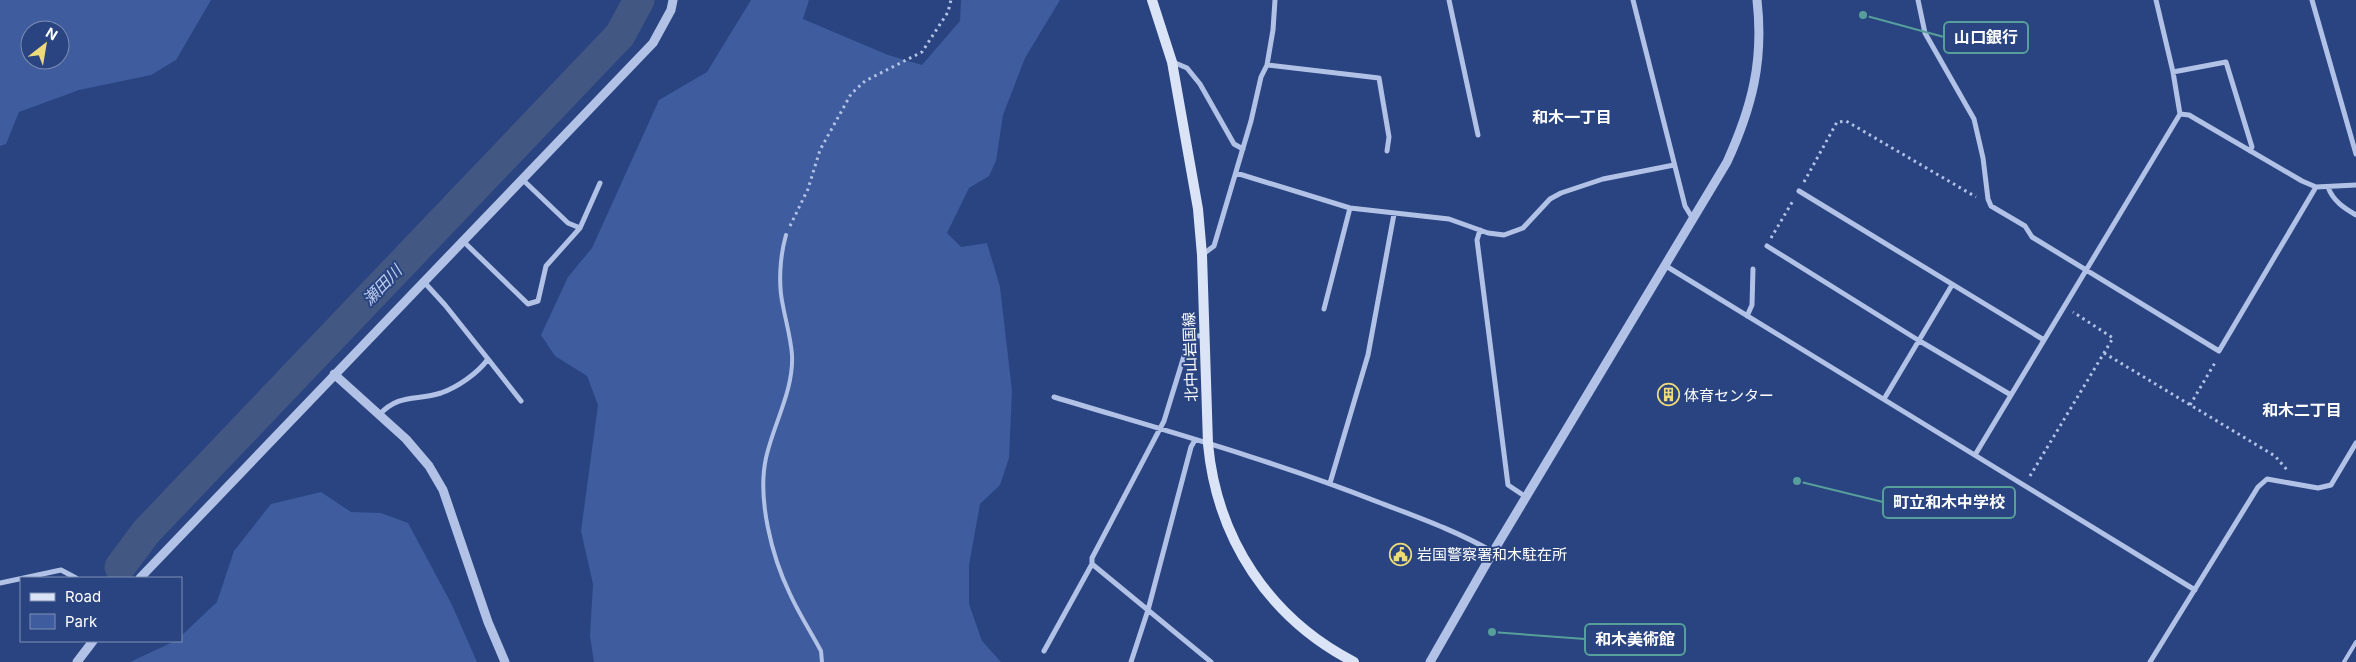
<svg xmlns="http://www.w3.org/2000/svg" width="2356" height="662" viewBox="0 0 2356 662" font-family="Inter,'Noto Sans JP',sans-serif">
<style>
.green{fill:#3e5c9e;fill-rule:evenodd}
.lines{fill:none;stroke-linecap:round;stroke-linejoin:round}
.river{stroke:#435783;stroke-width:31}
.path{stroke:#b2c2e6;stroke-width:3;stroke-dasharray:2.5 4;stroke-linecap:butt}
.service{stroke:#b2c2e6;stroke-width:4}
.minor{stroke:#b2c2e6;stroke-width:5}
.tertiary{stroke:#b2c2e6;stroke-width:9}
.secondary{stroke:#dbe3f6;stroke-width:10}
.labels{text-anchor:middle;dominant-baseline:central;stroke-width:4;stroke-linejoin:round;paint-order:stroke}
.street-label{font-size:15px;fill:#fff;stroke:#294481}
.poi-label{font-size:15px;fill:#fff;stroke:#294481;text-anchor:start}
.neighbourhood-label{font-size:16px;font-weight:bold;fill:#fff;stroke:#294481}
.water-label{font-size:16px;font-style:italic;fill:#bdcded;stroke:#294481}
.leader{fill:none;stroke:#579f9a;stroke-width:2}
.callout-dot{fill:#579f9a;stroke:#294481;stroke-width:2}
.callout{fill:#294481;stroke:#579f9a;stroke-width:2}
.callout-label{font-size:16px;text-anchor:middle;font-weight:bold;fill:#fff}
</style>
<rect width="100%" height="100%" fill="#294481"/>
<path class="green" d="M0,0H211L176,60L151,75L79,90L19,112L6,144L0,146ZM30,30H60V60H30Z
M751,0H809L803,19L888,55L922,65L960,21L961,0H1060L1025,58L1003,115L996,161L989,176L969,188L947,233L961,247L987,243L1000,287L1012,391L1009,458L1000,485L980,504L969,565V604L982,641L1001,662H594L590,636L593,584L581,531L598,405L587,376L555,356L541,335L568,277L592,248L659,100L707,72Z
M321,492L351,512L381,513L408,523L452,605L477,662H130L175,641H181V636L217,602L234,551L271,504Z"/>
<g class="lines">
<path class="river" d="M120,567L146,532L620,35L639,0"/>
<path class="path" d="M1804,182L1837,122L1846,121L1976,197
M790,226L808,189L820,150L851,94L865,81L922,52L948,12L951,0
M1771,238L1794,199
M2104,353L2275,456L2288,471
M2190,405L2216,361
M2030,476L2113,338L2073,312"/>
<path class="service" d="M786,235C780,256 778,284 783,306C786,322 791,339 792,355C794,390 773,425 766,458C757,499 772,557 790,594C799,614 811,632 821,651L822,662
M2344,662L2356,642"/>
<path class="minor" d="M1449,0L1478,135
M1633,0L1685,206L1693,219
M1918,0L1925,33L1974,119L1983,158L1988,199L1991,206L2025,226L2032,237L2219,351L2316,187
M2156,0L2173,72
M2312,0L2356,154
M1173,62L1187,68L1200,84L1234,144L1243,149
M1267,65L1379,78L1389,137L1387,151
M2180,114L2173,72L2226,62L2252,147L2250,151
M1236,173L1350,208L1449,219L1488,233L1504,235L1523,228L1550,199L1561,193L1603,179L1674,165
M522,179L568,223L580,228L600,183
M2328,187C2333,201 2344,208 2356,215
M1799,191L2044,340
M1480,230L1477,240L1508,485L1526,497
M463,241L528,304L538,301L546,266L580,228
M1767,246L1918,340L2011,395
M1202,255L1214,246L1251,121L1261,77L1267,65L1273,30L1275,0
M1666,266L2195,590
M1324,309L1350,208
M1747,316L1752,305L1753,269
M1204,335L1193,337L1188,343L1164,421L1092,558V564L1211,662
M488,359L521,401
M1054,397C1163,430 1272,460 1378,502C1417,517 1457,531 1493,552
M1884,399L1952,285
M379,415C399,393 416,401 441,393C458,387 478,373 488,359L445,305L424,282
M1975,455L2180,114L2189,115L2302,181L2316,187L2356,185
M1330,483L1368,355L1394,214
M0,583L61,570L76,578
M1044,651L1092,564
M1131,662L1148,610L1191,447L1195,440
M2150,662L2258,487L2267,479L2318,488L2331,485L2356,443"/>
<path class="tertiary" d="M334,374L406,439L429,466L443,490L488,622L505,662
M140,578L653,43L671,10L673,0
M77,662L93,641
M1430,662L1493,552L1727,162C1752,107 1764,61 1757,0"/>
<path class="secondary" d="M1152,0L1172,62L1198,209L1202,255L1208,444C1217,539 1269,618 1354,662"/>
</g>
<defs>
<symbol id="building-ring" viewBox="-11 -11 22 22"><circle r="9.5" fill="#294481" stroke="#edda79" stroke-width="1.5"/><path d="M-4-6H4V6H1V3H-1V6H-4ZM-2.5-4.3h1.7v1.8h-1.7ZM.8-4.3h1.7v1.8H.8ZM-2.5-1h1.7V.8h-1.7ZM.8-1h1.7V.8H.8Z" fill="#edda79"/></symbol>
<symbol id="civic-ring" viewBox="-11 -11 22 22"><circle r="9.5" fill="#294481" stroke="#edda79" stroke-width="1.5"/><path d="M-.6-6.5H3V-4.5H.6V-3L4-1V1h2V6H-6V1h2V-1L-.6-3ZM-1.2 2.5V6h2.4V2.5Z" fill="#edda79"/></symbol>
</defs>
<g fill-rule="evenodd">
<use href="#building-ring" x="1656" y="382" width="25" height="25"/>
<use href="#civic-ring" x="1388" y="542" width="25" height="25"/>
</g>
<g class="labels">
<g class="street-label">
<text transform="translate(1190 357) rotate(-92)">北中山岩国線</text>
</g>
<g class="poi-label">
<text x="1684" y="395">体育センター</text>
<text x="1417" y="554">岩国警察署和木駐在所</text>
</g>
<g class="neighbourhood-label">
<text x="1572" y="117">和木一丁目</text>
<text x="2302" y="410">和木二丁目</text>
</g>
<g class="water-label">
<text transform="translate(382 285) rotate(-46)">瀬田川</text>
</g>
</g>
<path class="leader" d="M1863 15L1944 37M1797 481L1883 502M1492 632L1585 639"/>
<g class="callout-dot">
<circle cx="1863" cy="15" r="5"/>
<circle cx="1797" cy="481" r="5"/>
<circle cx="1492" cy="632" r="5"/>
</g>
<g class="callout">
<rect x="1944" y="22" width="84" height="31" rx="5"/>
<rect x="1883" y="487" width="132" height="31" rx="5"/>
<rect x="1585" y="624" width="100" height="31" rx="5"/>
</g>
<g class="callout-label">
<text x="1986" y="43">山口銀行</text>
<text x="1949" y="508">町立和木中学校</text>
<text x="1635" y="645">和木美術館</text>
</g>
<rect x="20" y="577" width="162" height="65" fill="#294481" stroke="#7f8fb3"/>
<rect x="30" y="593" width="25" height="8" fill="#dbe3f6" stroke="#7f8fb3"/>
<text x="65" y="602" font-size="15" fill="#ffffff">Road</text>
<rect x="30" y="614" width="25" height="15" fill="#3e5c9e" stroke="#7f8fb3"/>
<text x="65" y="627" font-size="15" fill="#ffffff">Park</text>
<g transform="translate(45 45) rotate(31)"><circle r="24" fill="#294481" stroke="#7f8fb3"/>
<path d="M0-4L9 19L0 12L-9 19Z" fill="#edda79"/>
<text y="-8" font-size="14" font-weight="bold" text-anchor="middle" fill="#ffffff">N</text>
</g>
</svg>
